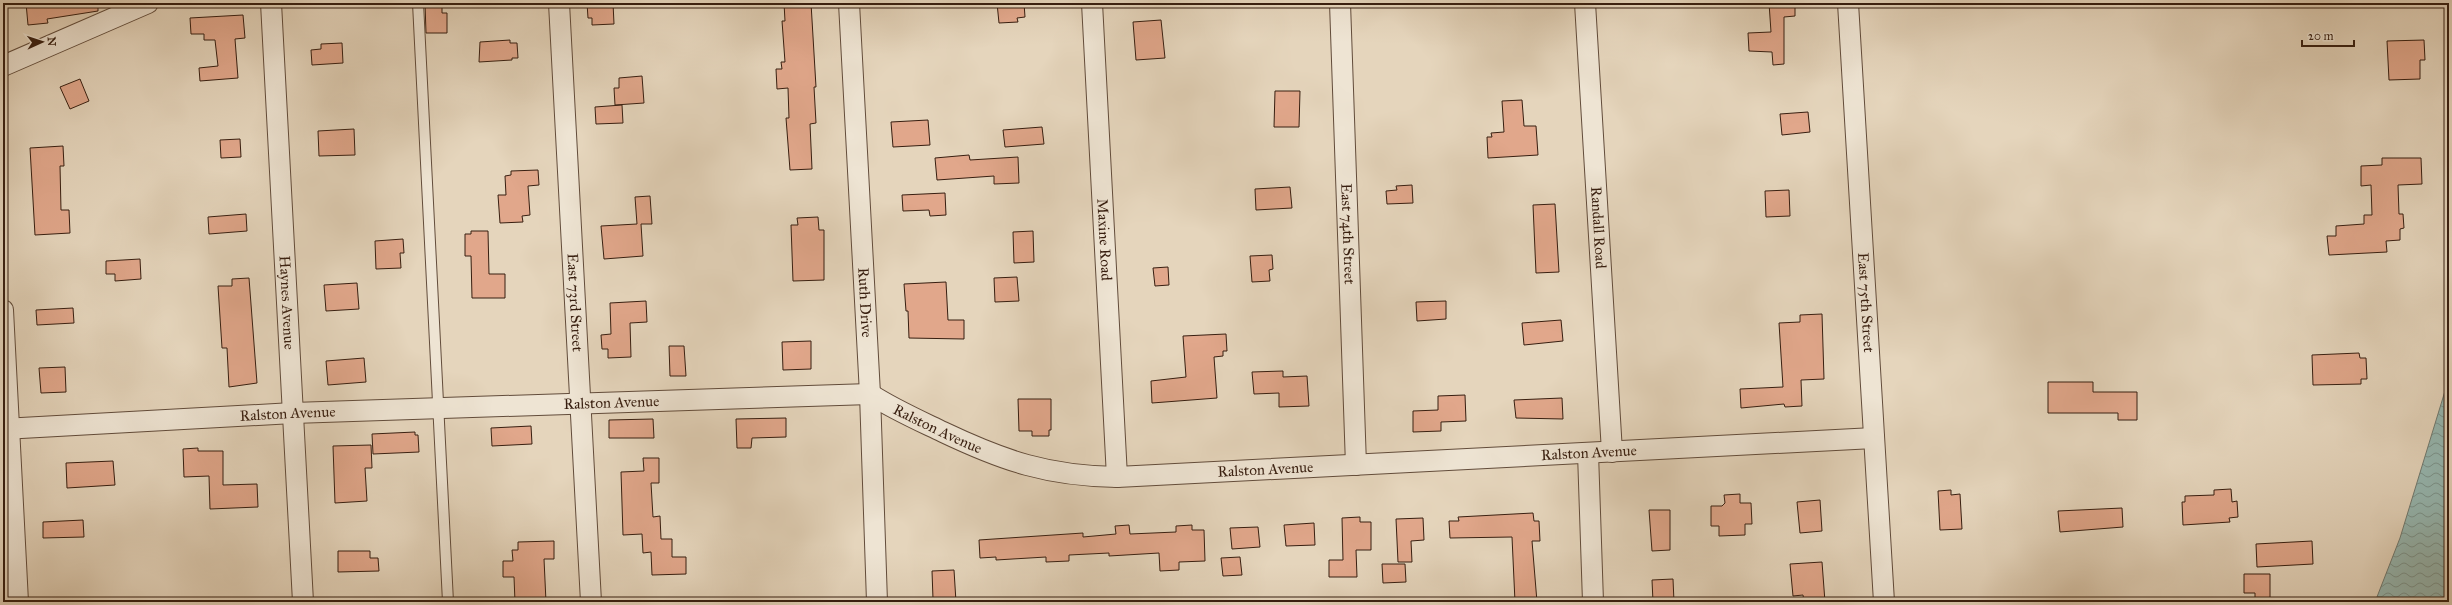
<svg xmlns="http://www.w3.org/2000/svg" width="2452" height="605" viewBox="0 0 2452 605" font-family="'IM FELL Great Primer',serif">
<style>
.water{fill:url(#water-waves);stroke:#707a71}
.building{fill:#e1a78b;stroke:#371e10}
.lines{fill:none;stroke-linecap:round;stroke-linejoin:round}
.lane-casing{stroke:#624c3b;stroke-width:12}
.street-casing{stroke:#624c3b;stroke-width:22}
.lane{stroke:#eee4d3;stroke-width:10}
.street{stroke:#eee4d3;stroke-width:20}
.labels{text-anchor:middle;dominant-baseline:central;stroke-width:3.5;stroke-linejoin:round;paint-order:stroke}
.street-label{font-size:15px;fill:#371e10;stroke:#eee4d3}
</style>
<defs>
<pattern id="water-waves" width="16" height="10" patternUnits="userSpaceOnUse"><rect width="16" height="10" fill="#96b8b2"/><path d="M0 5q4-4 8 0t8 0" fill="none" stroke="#7b958f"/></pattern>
</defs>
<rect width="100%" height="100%" fill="#e5d5bc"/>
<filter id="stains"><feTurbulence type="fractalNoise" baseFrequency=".005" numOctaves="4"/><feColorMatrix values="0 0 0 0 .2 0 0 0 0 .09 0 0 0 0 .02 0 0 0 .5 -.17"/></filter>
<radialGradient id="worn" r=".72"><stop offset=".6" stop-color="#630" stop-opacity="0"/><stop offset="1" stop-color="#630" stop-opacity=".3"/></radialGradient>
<path class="water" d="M2449,378V602H2375L2400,538Z"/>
<path class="building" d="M26,3H98V11L47,19L48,23L28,25Z
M425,3H442V13H447V33H426Z
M587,3H613L614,24L592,25V18H588Z
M784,3H811L816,87H814L816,123L810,124L812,169L790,170L786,118H789L788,88L777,89L776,69H782L781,62H785L782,21H785Z
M997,3H1024L1025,17L1017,18L1018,22L999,23Z
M1769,3H1795V16L1784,17V64L1773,65L1772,52L1749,51L1748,33L1771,32Z
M243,15L245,38L235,39L238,78L200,81L199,68L218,66L215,40H204V34H191L190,18Z
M1161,20L1165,58L1136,60L1133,22Z
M510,40V43H517L518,58H512V60L479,62L480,42Z
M2424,40L2425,60H2420V79L2389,80L2387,41Z
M342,43L343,63L312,65L311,50L321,49V44Z
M642,76L644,103L615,105L614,88H619V78Z
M80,79L89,101L70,109L60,87Z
M1275,91H1300L1299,127H1274Z
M1522,100L1524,126H1536L1538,155L1488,158L1487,137H1492L1491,133L1504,132L1502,101Z
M622,105L623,123L596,124L595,107Z
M1808,112L1810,132L1782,135L1780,114Z
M928,120L930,145L893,147L891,122Z
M1042,127L1044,144L1005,147L1003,130Z
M354,129L355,155L319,156L318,131Z
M240,139L241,157L221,158L220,140Z
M63,146L64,166H60L61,210H69L70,233L35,235L30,148Z
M969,155L970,160L1018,157L1019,183L994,184V176L937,180L935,158Z
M2382,158H2421L2422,184L2398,185L2399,214H2403L2404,228L2400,229V240L2386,241L2387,252L2329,255L2327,236H2336V226L2364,224V215H2372L2371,185L2361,186V166L2382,165Z
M538,170L539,185L528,186L530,215L522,216L523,222L500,223L498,195H506L505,176L511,175V171Z
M1412,185L1413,203L1387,204L1386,191L1397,190L1396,186Z
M1290,187L1292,208L1256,210L1255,189Z
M1789,190L1790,216L1766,217L1765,191Z
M945,193L946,215L930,216L929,210L903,211L902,195Z
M650,196L652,224H641L643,256L604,259L601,226L637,224L635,197Z
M1555,204L1559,272L1536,273L1533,205Z
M246,214L247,231L209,234L208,217Z
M818,217L819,230H824V280L793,281L791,225H798L797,218Z
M471,231H488L489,274H505V298H472L471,256H465V234H471Z
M1033,231L1034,262L1014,263L1013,232Z
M403,239L404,253H400L401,268L376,269L375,241Z
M1272,255L1273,269L1269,270L1270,281L1252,282L1250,256Z
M140,259L141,279L115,281V274H106V261Z
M1168,267L1169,285L1155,286L1153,268Z
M1017,277L1019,301L995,302L994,278Z
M249,278L257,383L229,387L227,348H222L218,286H232V279Z
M946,282L948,320H964V339L909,338L908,311H906L904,284Z
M357,283L359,309L326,311L324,285Z
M646,301L647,322L630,323L631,357L608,358V349H602L601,335L611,334L610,303Z
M1446,301V319L1417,321L1416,302Z
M73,308L74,323L37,325L36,310Z
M1822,314L1824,379L1801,380L1802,406L1785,407L1784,404L1741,408L1740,389L1783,387L1779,323L1800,322V315Z
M1561,320L1563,341L1524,345L1522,323Z
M1226,334L1227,351H1223V356L1214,357L1217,398L1152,403L1151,381L1186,377L1183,336Z
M811,341V369L783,370L782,342Z
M669,346H684L686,376H670Z
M2359,353L2360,358H2366L2367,379H2361V384L2313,385L2312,355Z
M364,358L366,382L328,385L326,361Z
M65,367L66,392L41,393L39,368Z
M1283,371V377L1307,376L1309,406L1279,407V393L1254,394L1252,372Z
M2048,382H2093V392H2137V420H2118V413H2048Z
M1465,395L1466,421L1441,422V431L1413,432V411L1438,410V396Z
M1562,398L1563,419L1516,418L1514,400Z
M1018,399H1051V430H1049V436H1032V431H1019Z
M786,418V437L752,438L751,448H737L736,419Z
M653,419L654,438H609V420Z
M531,426L532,444L492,446L491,428Z
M415,432V435H418L419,452L373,454L372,434Z
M371,445L372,468H365L367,501L335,503L333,446Z
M198,448V451H223V485L257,484L258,507L210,509L209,476L184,477L183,449Z
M643,458H659V483H651L653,517L660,516L661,539H672V557H686V574L652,575L651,552L643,553L642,534L623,535L621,472L644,471Z
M113,461L115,485L67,488L66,463Z
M2231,489L2232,502L2237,501L2238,517L2229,518L2230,522L2183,525L2182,502H2185V496L2214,495V490Z
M1951,490V495L1960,494L1962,529L1940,530L1938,491Z
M1740,494V503H1751L1752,524H1745V535L1719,536V526H1711V506H1722L1725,503L1724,495Z
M1820,500L1822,531L1800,533L1797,502Z
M2122,508L2123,527L2060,532L2058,511Z
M1649,510H1670V550L1652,551Z
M1533,513L1534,521H1539L1540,541H1532L1537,602H1515L1512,537L1450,538L1449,521H1459L1458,517Z
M1360,517V522H1371V550H1356L1357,577H1329V560H1343L1342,518Z
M1423,518L1424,540L1411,541L1412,562H1398L1396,519Z
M83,520L84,537L43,538V522Z
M1314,523L1315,545L1286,546L1284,525Z
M1129,525L1130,534L1176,532V526L1192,525V530H1204L1205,561L1179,562V570L1160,571L1159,553L1109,556V553L1069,555V561L1046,562V557L996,560V557L980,558L979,540L1083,533V537L1116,534L1115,526Z
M1258,527L1260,547L1232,549L1230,528Z
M554,541V559H544L546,602H515L514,577H503V561H513L512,550H518V542Z
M2312,541L2313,564L2257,567L2256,544Z
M338,551H370V558H378L379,571L338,572Z
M1240,557L1242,575L1223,576L1221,558Z
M1822,562L1825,602H1804L1803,595L1793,596L1790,564Z
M1382,564H1405L1406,582L1383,583Z
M954,570L956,602H935L933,599L932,571Z
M2244,574H2270V602H2255V593H2244Z
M1673,579L1674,602H1653L1652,580Z"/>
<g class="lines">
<defs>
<path id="lane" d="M418,3L448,602"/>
<g id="street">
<path id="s1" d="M271,3L303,602"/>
<path id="s2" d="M559,3L591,602"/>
<path id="s3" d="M849,3L870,394L877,602"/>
<path id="s4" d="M1092,3L1117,477"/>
<path id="s5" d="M1340,3L1356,465"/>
<path id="s6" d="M1585,3L1612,452"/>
<path id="s7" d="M1848,3L1884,602"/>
<path d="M3,66L148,3"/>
<path d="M3,310L18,602"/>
<path id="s8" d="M3,429L293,413L870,394C893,409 918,420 943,432C1004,461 1048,476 1117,477L1874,438"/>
<path d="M1588,453L1593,602"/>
</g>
</defs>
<use href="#lane" class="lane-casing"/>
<use href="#street" class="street-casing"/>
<use href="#lane" class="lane"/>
<use href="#street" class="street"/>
</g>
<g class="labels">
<g class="street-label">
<text stroke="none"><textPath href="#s6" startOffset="225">Randall Road</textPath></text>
<text stroke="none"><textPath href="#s5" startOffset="231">East 74th Street</textPath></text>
<text stroke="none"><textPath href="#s4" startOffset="237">Maxine Road</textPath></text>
<text stroke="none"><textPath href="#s1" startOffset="300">Haynes Avenue</textPath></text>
<text stroke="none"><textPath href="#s2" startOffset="300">East 73rd Street</textPath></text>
<text stroke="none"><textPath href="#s3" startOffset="300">Ruth Drive</textPath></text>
<text stroke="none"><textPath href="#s7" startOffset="300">East 75th Street</textPath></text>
<text stroke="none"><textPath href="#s8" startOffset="609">Ralston Avenue</textPath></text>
<text stroke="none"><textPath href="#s8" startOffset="285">Ralston Avenue</textPath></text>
<text stroke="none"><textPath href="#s8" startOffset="944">Ralston Avenue</textPath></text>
<text stroke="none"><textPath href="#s8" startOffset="1604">Ralston Avenue</textPath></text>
<text stroke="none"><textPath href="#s8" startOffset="1280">Ralston Avenue</textPath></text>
</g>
</g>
<rect width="2452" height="605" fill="none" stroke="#e5d5bc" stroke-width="16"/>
<rect x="4" y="4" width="2444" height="597" fill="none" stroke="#371e10" stroke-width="2"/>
<rect x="8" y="8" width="2436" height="589" fill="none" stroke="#371e10"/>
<g transform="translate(42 42) rotate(87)" stroke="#eee4d3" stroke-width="3" paint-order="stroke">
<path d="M0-3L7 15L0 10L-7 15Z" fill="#371e10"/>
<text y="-6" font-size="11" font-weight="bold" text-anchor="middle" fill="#371e10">N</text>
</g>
<path d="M2302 40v6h52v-6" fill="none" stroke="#371e10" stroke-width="2"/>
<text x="2308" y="40" font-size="12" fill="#371e10" stroke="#eee4d3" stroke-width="3" paint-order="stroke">20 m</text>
<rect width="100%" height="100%" filter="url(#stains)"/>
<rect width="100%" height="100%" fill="url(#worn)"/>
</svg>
